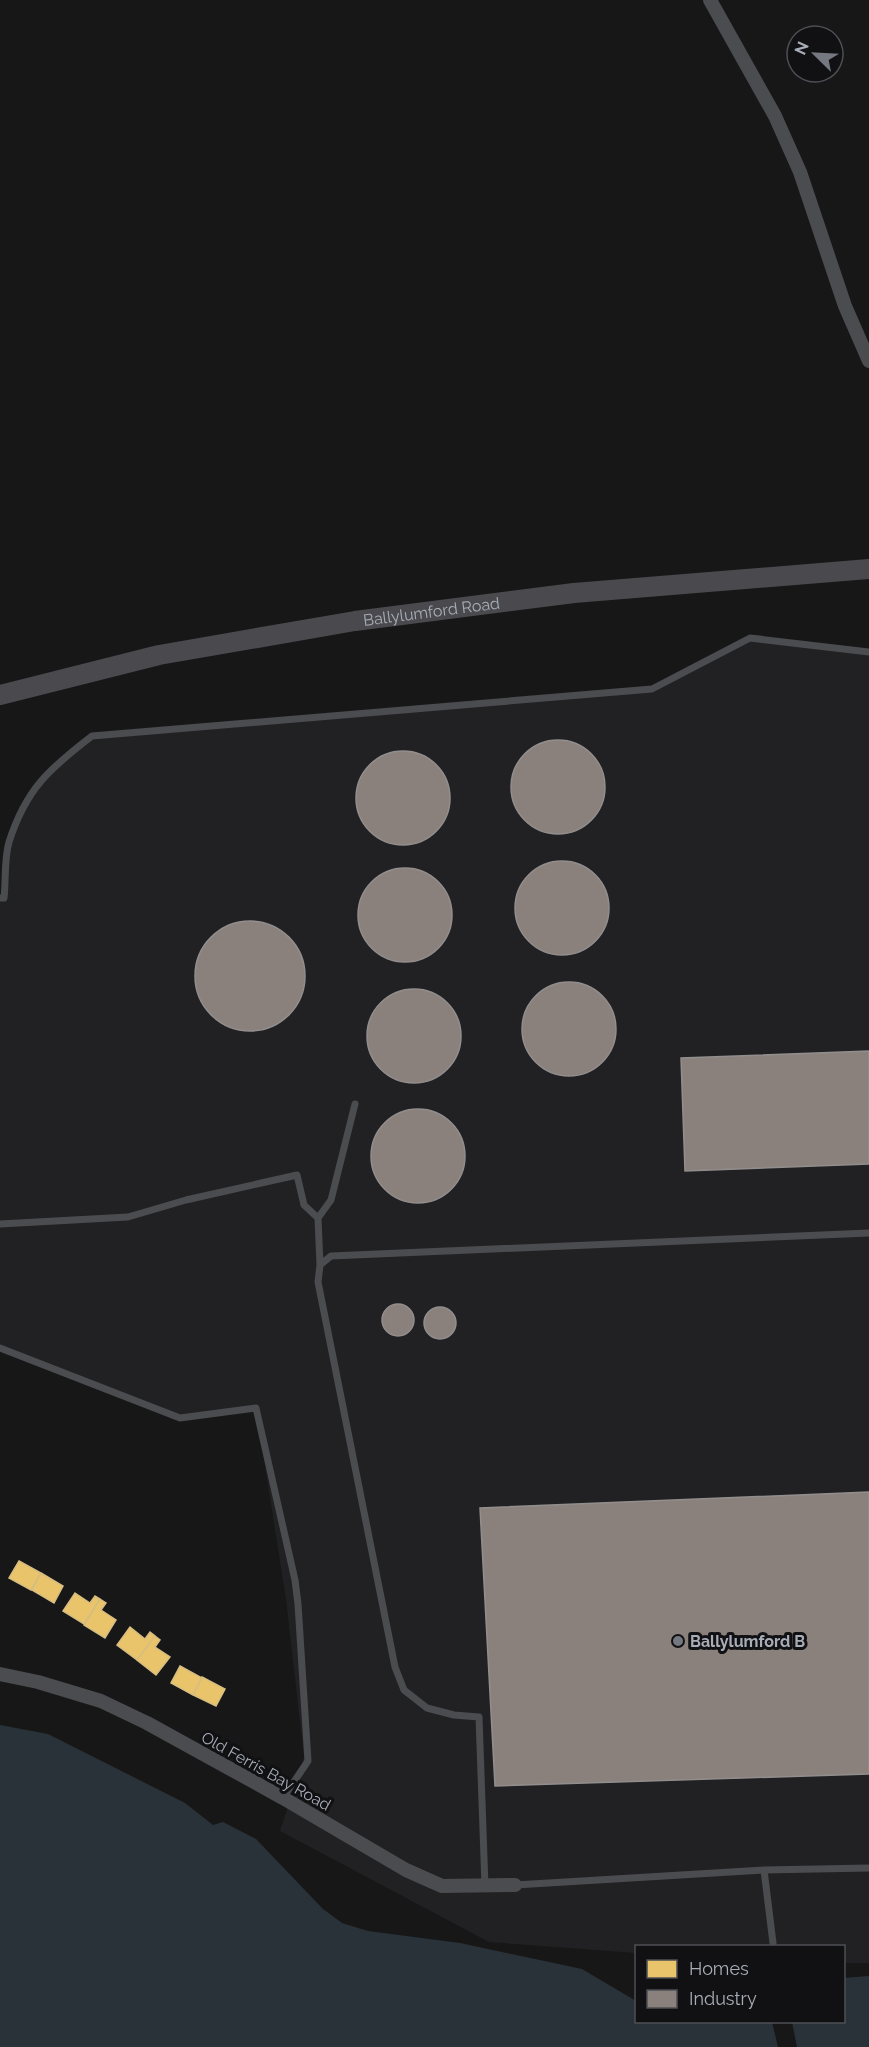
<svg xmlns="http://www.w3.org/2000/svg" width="869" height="2047" viewBox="0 0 869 2047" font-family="Raleway,sans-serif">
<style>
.built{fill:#212123}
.water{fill:#2a3239}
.pier{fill:#171717}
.homes{fill:#e9c46a;stroke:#d6bd81;stroke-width:1.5}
.industry{fill:#8a817c;stroke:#938e8e;stroke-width:1.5}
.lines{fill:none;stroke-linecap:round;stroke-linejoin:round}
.service{stroke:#4b4c50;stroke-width:7}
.minor{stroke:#4b4c50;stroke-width:14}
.secondary{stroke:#4a4a4e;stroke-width:20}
.poi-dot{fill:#757880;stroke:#111113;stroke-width:2}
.labels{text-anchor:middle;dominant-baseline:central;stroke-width:6;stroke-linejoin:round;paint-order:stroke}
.street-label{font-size:16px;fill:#a8adb8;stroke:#111113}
.poi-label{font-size:16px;font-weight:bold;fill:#a8adb8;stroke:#111113;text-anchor:start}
</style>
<rect width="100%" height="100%" fill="#171717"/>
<path class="built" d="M750,638L869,652V1963H844V1946H636V1953L489,1942L280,1831L304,1757L286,1599L256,1409L180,1418L0,1348V898H4L9,844L29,795L92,736L652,689Z"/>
<path class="water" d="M0,1725L48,1734L185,1803L213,1825L223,1822L256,1839L323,1909L342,1923L368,1931L460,1943L582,1969L636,2001V2022H844V1978L869,1976V2047H0Z"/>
<path class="pier" d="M772,2022H792L797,2047H778Z"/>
<path class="homes" d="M19,1561L41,1573L31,1590L9,1578Z
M41,1573L63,1586L54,1603L32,1590Z
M75,1593L90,1603L95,1596L100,1599L84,1624L63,1611Z
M100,1599L106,1603L101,1610L116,1620L105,1638L84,1625Z
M130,1627L145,1639L150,1632L155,1636L137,1660L117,1645Z
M155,1636L160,1640L155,1647L170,1657L156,1675L137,1660Z
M180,1666L202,1678L193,1695L171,1683Z
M202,1677L225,1689L216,1706L193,1695Z"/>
<path class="industry" d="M511 787a47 47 0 1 1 94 0a47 47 0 1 1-94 0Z
M356 798a47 47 0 1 1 94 0a47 47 0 1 1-94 0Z
M515 908a47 47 0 1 1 94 0a47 47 0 1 1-94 0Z
M358 915a47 47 0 1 1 94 0a47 47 0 1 1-94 0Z
M195 976a55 55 0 1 1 110 0a55 55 0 1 1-110 0Z
M522 1029a47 47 0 1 1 94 0a47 47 0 1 1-94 0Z
M367 1036a47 47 0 1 1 94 0a47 47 0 1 1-94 0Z
M869,1051V1164L685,1171L681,1058Z
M371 1156a47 47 0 1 1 94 0a47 47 0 1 1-94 0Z
M382 1320a16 16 0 1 1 32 0a16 16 0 1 1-32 0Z
M424 1323a16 16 0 1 1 32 0a16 16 0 1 1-32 0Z
M869,1492V1774L495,1786L480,1508Z"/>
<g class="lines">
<path class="service" d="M0,898H4C6,880 4,859 9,842C26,789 49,769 92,736L652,689L750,638L869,652
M0,1224L128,1217L186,1200L297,1175L304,1205L318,1218
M320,1265L318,1218L331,1200L355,1104
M0,1348L180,1418L256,1408L295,1580L298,1604L308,1761L283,1798
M764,1870L773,1943
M515,1885L764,1870L869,1868
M485,1886L479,1717L454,1715L427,1708L404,1690L395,1667L318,1282L320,1265L331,1256L869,1233"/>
<path class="minor" d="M710,0L775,116L800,172L845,306L869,361
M0,1674L38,1682L101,1701L147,1723L283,1798L406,1870L442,1886L515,1885"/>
<path class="secondary" id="s1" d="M0,695L159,655L355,621L574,593L869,569"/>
</g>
<circle class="poi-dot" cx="678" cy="1641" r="6"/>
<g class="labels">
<g class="street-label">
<text stroke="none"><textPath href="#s1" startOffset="440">Ballylumford Road</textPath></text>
<text transform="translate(266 1771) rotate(29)">Old Ferris Bay Road</text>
</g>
<g class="poi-label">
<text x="690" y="1641">Ballylumford B</text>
</g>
</g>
<rect x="635" y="1945" width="210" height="78" fill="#111113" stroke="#4d4f55" stroke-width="1.5"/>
<rect x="647" y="1960" width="30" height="18" fill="#e9c46a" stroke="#4d4f55" stroke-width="1.5"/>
<text x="689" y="1975" font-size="18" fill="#a8adb8">Homes</text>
<rect x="647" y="1990" width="30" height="18" fill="#8a817c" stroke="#4d4f55" stroke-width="1.5"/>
<text x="689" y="2005" font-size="18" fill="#a8adb8">Industry</text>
<g transform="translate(815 54) rotate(294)"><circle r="28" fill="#111113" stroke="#4d4f55" stroke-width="1.5"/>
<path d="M0-4.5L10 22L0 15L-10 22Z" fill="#757880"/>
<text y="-9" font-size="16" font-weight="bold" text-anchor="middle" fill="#a8adb8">N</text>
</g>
</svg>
